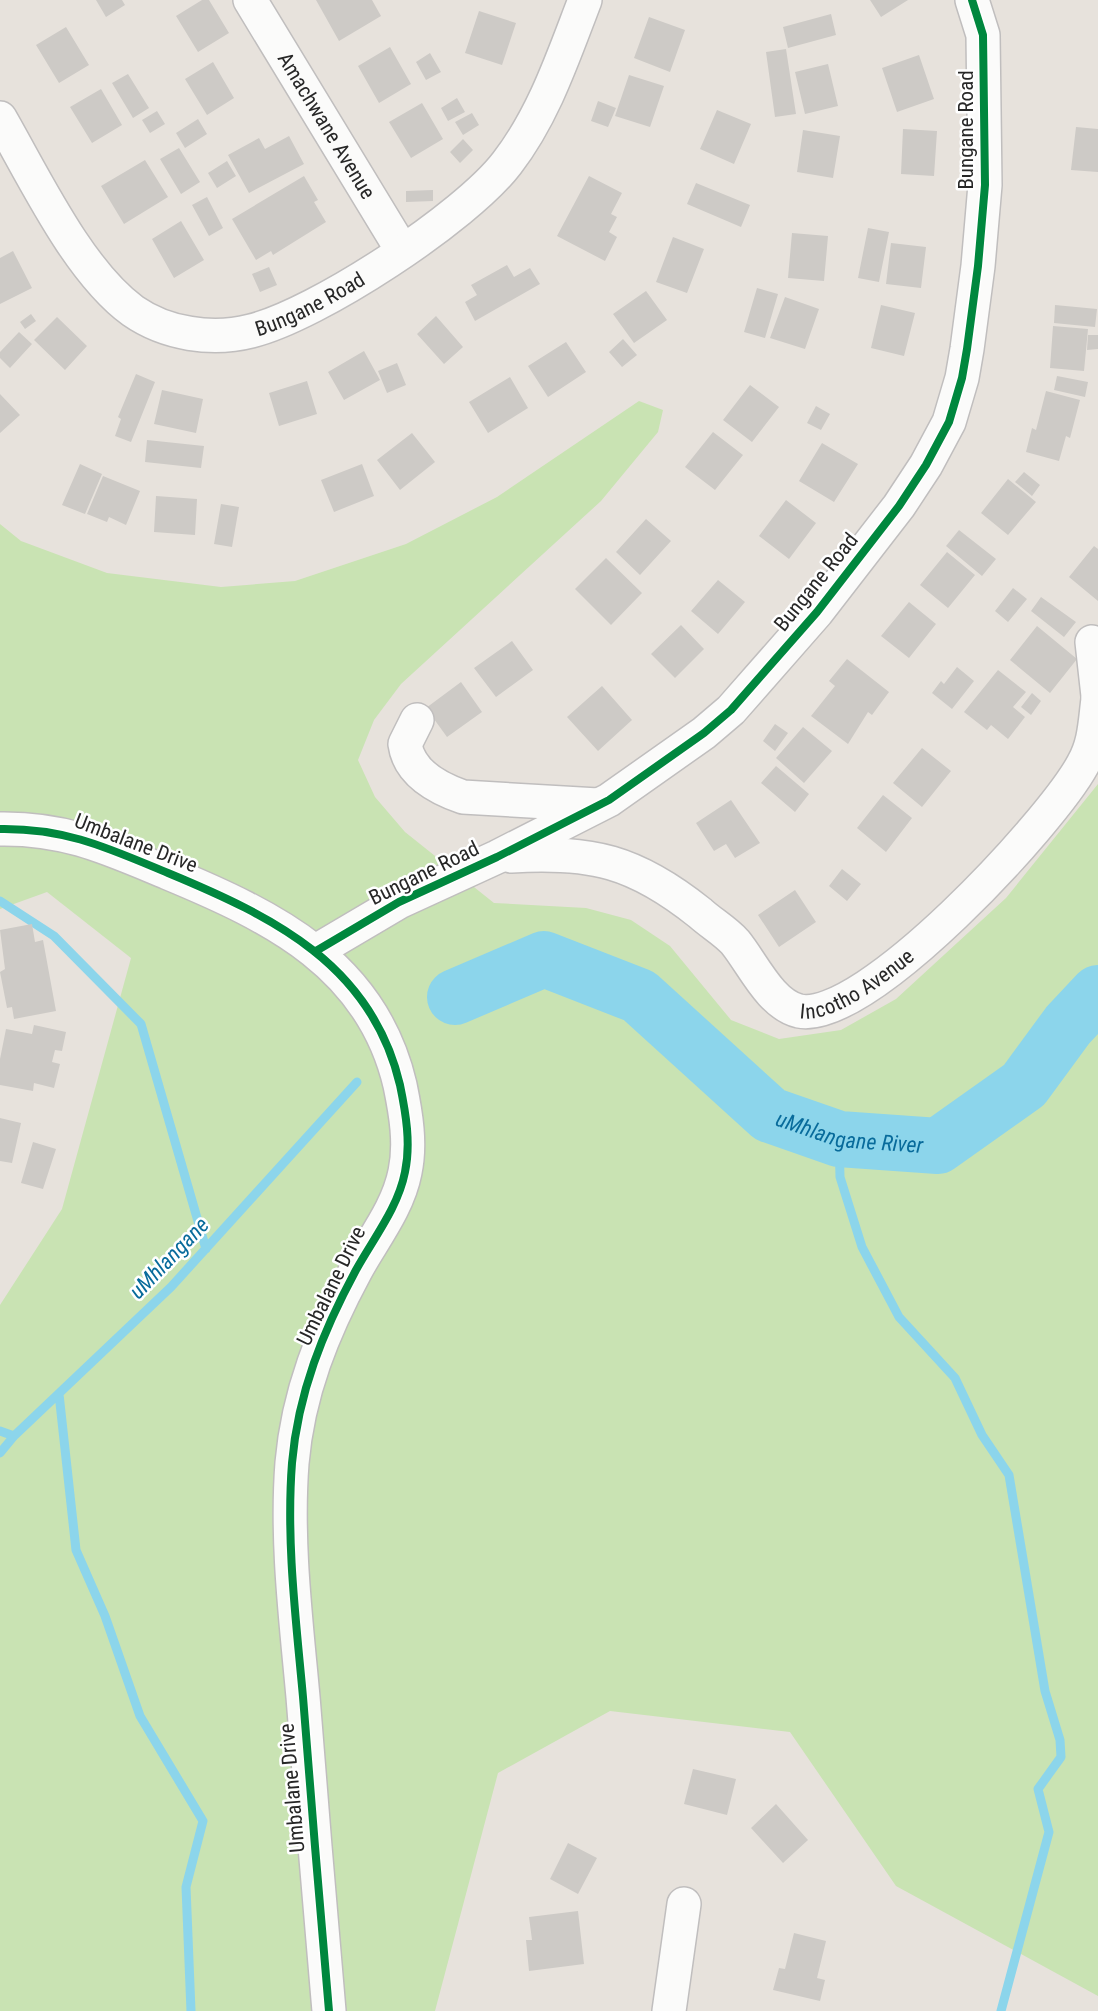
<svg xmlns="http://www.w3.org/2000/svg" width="1098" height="2011" viewBox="0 0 1098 2011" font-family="'Roboto Condensed',sans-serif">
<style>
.green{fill:#c9e3b3}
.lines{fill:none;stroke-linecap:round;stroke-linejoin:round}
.stream{stroke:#8cd5eb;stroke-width:9}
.river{stroke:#8cd5eb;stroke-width:56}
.building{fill:#cdcac6}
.minor-casing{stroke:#c0bebe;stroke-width:36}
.minor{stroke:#fbfbfa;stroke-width:33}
.cycleway-casing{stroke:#fff;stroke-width:11}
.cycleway{stroke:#00873e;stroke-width:8}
.labels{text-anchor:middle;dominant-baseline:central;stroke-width:5;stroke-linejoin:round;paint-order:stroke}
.street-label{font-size:21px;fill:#272727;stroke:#fff}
.water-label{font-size:22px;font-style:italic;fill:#086b9b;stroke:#fff}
</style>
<rect width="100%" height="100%" fill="#e7e2dc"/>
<path class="green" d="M639,401L663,410L658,432L601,501L401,684L374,720L358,760L375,797L405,832L494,903L586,908L631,920L670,946L731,1020L779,1039L841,1030L896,999L1006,898L1098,784V1996L896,1886L790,1732L610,1711L498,1773L435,2011H0V1305L62,1209L131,958L47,892L0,909V524L21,541L107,573L221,587L295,581L406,544L497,497Z"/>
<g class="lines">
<path class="stream" d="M0,901L54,936L141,1024L206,1249
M839,1139L840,1177L862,1247L899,1317L955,1378L982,1435L1009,1475L1045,1691L1060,1740L1061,1757L1038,1789L1049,1832L1001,2011
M59,1394L76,1550L105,1616L140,1716L203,1821L186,1887L191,2011
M0,1431L14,1436
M0,1453L14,1436L171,1287L357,1082"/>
<path class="river" id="s1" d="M455,997L544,959L639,996L770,1115L839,1139L938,1146L1024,1085L1068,1025L1098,993"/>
</g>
<path class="building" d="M96,0H122L125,5L106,17Z
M202,0H209L229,33L198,52L176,16Z
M316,0H372L381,16L339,41Z
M870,0H908L881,17Z
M479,11L516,23L502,65L465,53Z
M831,14L836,35L788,48L783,27Z
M649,17L685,30L670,72L634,58Z
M66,27L89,65L59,83L36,45Z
M390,47L411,84L379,103L358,66Z
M786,49L796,114L775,117L766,52Z
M430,53L441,72L426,80L416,62Z
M919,55L934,99L897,112L882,68Z
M213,62L234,98L207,115L185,79Z
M828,64L838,106L805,114L795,72Z
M128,74L149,108L133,118L112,83Z
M629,75L664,86L650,127L615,116Z
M101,89L122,125L92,143L70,107Z
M457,98L465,112L448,121L441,108Z
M598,101L616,108L608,127L591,121Z
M422,103L443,139L411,158L389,122Z
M717,110L751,124L734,164L700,149Z
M157,111L165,124L150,133L142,120Z
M472,113L479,125L463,135L455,122Z
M198,119L207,134L185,148L176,133Z
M1076,127L1098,129V172L1071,170Z
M903,129L937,131L934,176L901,174Z
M803,130L840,136L833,178L797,172Z
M289,136L304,164L249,193L228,155L259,138L265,149Z
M463,139L473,150L460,163L450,152Z
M179,148L200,182L181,194L160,159Z
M145,160L168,197L124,224L101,186Z
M227,161L236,176L217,188L208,173Z
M304,176L318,200L314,202L326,222L273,255L271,251L256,260L232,219Z
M589,176L622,193L611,214L617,217L609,232L617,237L605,261L557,236Z
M696,183L750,205L741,227L687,204Z
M433,190V201L406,202V191Z
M207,197L223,228L209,236L192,205Z
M181,221L204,260L174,278L152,239Z
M868,228L889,232L879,282L858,278Z
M792,233L828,236L824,281L788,278Z
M673,237L704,249L687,293L656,282Z
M891,243L926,247L921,288L886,284Z
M13,251L32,288L0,304V258Z
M507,265L514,277L530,268L540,284L475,321L465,302L477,295L471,285Z
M269,267L277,285L260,292L252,274Z
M757,288L778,294L765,338L744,332Z
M646,291L667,320L634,343L613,314Z
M785,297L819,309L805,349L770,338Z
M881,305L915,313L904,356L871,348Z
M1055,305L1097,309L1095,327L1054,323Z
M31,314L36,321L25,329L20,322Z
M436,316L463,347L444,364L417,334Z
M57,317L87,346L65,370L34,340Z
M1053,326L1088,329L1084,371L1050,368Z
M19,332L32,344L10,368L0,358V352Z
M1088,335H1098V349L1087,350Z
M623,339L637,355L622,367L609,352Z
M566,342L586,372L548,397L528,366Z
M364,351L380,380L344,400L328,372Z
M397,363L406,385L387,393L378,371Z
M136,374L155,382L131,442L115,436L121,419L118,417Z
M1057,376L1088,382L1085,397L1054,390Z
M510,377L528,408L488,433L469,402Z
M307,381L317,414L279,426L269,393Z
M750,385L779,407L752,442L723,420Z
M162,390L203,399L196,433L154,424Z
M1046,391L1080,400L1070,438L1066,436L1059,461L1026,452L1032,428L1036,430Z
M0,394L20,415L0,433Z
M816,406L830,414L821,430L807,423Z
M713,432L743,455L715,490L685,467Z
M412,433L435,462L400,490L377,460Z
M147,440L204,446L201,468L145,462Z
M822,443L858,464L834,502L799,481Z
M80,464L102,474L85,514L62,505Z
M362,464L374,496L334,512L321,480Z
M1024,472L1040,485L1032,496L1015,482Z
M103,476L140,491L126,525L109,517L107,522L87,514Z
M1008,479L1036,502L1008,535L981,513Z
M156,496L197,499L195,535L154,532Z
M786,500L816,523L789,559L759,536Z
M221,504L239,507L232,547L214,544Z
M646,519L671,541L640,575L616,552Z
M959,530L996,559L982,576L946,546Z
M1094,546L1098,549V601L1069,577Z
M947,552L975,575L948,608L920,585Z
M606,558L642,593L611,625L575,589Z
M718,580L745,602L718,634L691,611Z
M1013,588L1027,599L1008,622L995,611Z
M1041,597L1076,622L1064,637L1031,611Z
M909,602L936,624L909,658L881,636Z
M681,625L704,649L675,678L651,654Z
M1037,626L1077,659L1050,693L1010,660Z
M512,641L533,670L496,697L474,668Z
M847,659L889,692L872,715L868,712L848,744L811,716L835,686L829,681Z
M957,667L974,681L952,709L932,693L941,681L944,684Z
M998,670L1026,692L1013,707L1025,717L1008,739L991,725L987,730L964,712Z
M461,682L482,712L447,737L426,708Z
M602,686L632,720L598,751L567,717Z
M1032,693L1041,701L1031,715L1021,707Z
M775,724L788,733L775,751L763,741Z
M803,727L832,751L804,783L776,758Z
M922,748L951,771L922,807L893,783Z
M776,766L809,794L795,812L761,783Z
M883,795L912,818L886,852L857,828Z
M731,800L760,843L735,858L726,844L714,851L696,823Z
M842,869L861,884L847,901L829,886Z
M795,890L816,922L779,947L758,915Z
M32,924L35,942L43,940L56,1011L14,1019L12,1007L7,1008L0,972L5,969L0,930Z
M34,1025L66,1032L62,1051L55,1050L52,1062L60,1064L54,1088L34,1083L33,1091L0,1085V1059L6,1029L32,1034Z
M0,1118L21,1123L12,1163L0,1161Z
M33,1142L56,1149L43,1189L21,1183Z
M693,1769L736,1779L727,1815L684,1804Z
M776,1804L808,1840L783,1863L751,1828Z
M568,1843L597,1858L578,1894L550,1879Z
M578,1911L584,1964L529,1971L526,1940H532L529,1917Z
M794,1933L826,1941L817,1978L825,1980L820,2001L773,1990L779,1968L785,1969Z"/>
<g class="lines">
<defs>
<g id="minor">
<path id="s2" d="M250,0L402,250"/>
<path id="s3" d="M0,118C34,177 78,271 133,311C166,334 212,341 251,331C317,315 466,217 507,163C544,115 563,57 585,0"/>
<path d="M1092,642L1098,696"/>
<path d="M417,720L405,744C409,773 437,788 463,797L598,805"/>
<path d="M0,829C66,828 108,848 168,873C274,917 372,965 400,1085C406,1114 411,1144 405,1172C398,1208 373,1239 356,1270C323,1331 298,1393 292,1463C286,1541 296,1620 303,1697C311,1802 320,1906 329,2011"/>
<path id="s4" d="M511,856C592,851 635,861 700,913C711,923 725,931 735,942C753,964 770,1004 799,1011C865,1025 1052,822 1083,764C1095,743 1095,722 1098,699"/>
<path d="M316,951L399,902L497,857L609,800L704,733L731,710L817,612L899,506L926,465L949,422L962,378L967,349L978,266L985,185L983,35L972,0"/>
<path d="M669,2011L684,1904"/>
</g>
</defs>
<use href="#minor" class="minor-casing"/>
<use href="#minor" class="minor"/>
<defs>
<path id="cycleway" d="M0,829C66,828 108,848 168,873C274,917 372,965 400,1085C406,1114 411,1144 405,1172C398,1208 373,1239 356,1270C323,1331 298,1393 292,1463C286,1541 296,1620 303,1697C311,1802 320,1906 329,2011
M316,951L399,902L497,857L609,800L704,733L731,710L817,612L899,506L926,465L949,422L962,378L967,349L978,266L985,185L983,35L972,0"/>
</defs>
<use href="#cycleway" class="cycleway-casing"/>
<use href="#cycleway" class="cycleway"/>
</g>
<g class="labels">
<g class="street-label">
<text stroke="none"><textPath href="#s2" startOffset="147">Amachwane Avenue</textPath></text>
<text transform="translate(966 130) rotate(-90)">Bungane Road</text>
<text stroke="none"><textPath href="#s3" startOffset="424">Bungane Road</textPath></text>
<text transform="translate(816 582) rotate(-51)">Bungane Road</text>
<text transform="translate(136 843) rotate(21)">Umbalane Drive</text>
<text transform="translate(424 873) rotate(-26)">Bungane Road</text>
<text stroke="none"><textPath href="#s4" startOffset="410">Incotho Avenue</textPath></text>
<text transform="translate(331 1286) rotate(-64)">Umbalane Drive</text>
<text transform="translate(292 1788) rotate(-95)">Umbalane Drive</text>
</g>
<g class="water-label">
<text stroke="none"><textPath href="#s1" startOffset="458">uMhlangane River</textPath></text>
<text transform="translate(169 1258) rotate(-46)">uMhlangane</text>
</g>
</g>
</svg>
